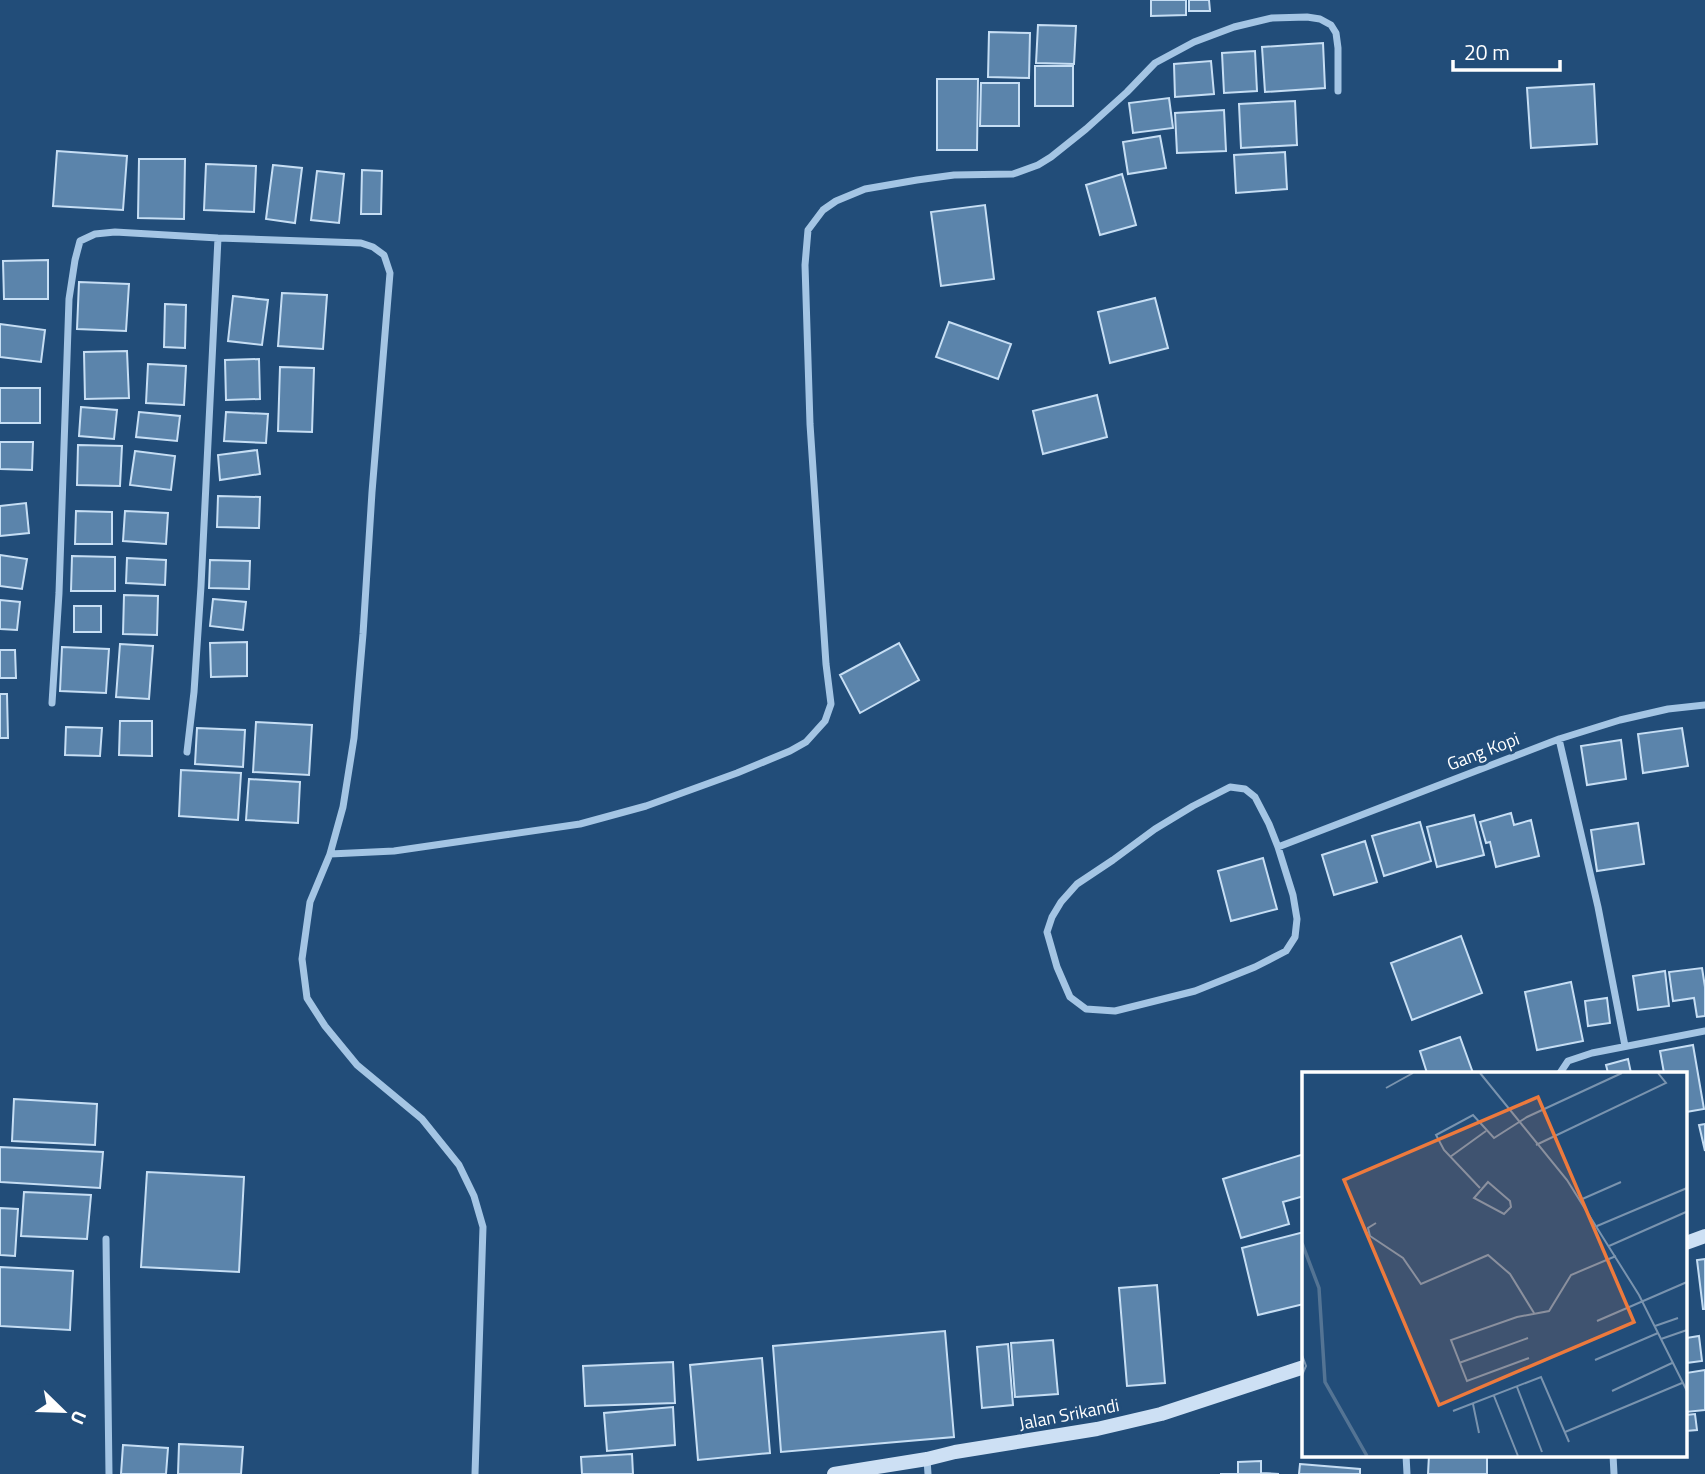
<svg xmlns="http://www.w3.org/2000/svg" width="1705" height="1474" viewBox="0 0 1705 1474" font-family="'Titillium Web',sans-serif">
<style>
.building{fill:#5b84ab;stroke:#c6def4;stroke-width:2}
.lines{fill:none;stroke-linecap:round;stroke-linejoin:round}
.street{stroke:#a4c5e4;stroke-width:7}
.secondary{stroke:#cde0f4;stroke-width:14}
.labels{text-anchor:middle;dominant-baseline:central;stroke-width:6;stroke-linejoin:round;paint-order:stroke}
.street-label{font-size:18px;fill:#fff;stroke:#224d79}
.inset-river{fill:none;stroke:#547494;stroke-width:3.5}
.inset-road{fill:none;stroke:#7a94af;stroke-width:2}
.view{fill:#ed7a3d;fill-opacity:0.15;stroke:#ed7a3d;stroke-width:3.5}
.inset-edge{fill:none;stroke:#fff;stroke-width:3.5}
</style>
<rect width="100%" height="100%" fill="#224d79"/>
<path class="building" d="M1151,0H1186V15L1151,16Z
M1189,0H1209L1210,11H1189Z
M1038,25L1076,26L1074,64L1036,63Z
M989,32L1030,33L1029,78L988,77Z
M1323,43L1325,88L1265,92L1262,47Z
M1255,51L1257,91L1224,93L1222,53Z
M1211,61L1214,94L1175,97L1174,64Z
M1035,66H1073V106H1035Z
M937,79H978L977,150H937Z
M981,83H1019V126H980Z
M1594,84L1597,144L1531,148L1527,88Z
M1169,98L1173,128L1133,133L1129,103Z
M1295,101L1297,145L1241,148L1239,104Z
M1224,110L1226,151L1177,153L1175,113Z
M1160,136L1166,168L1128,174L1123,142Z
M57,151L127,156L123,210L53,206Z
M1285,152L1287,189L1236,193L1234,155Z
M139,159H185L184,219L138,218Z
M206,164L256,166L254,212L204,210Z
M273,165L302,168L295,223L266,219Z
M362,170L382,171L381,214H361Z
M317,171L344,174L339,223L311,220Z
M1122,174L1136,225L1100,235L1086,185Z
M985,205L994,279L941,286L931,212Z
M48,260V299H4L3,261Z
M79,282L129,284L126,331L77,329Z
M282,293L327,295L323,349L278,346Z
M233,296L268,300L262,345L228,341Z
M1155,298L1168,348L1110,363L1098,312Z
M165,304L186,305L185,348L164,347Z
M949,322L1011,344L998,379L936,357Z
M0,324L45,330L41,362L0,357Z
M127,351L129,398L85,399L84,352Z
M259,359L260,399L226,400L225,360Z
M148,364L186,366L184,405L146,403Z
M280,367L314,368L312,432L278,431Z
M0,388H40V423H0Z
M1097,395L1107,437L1043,454L1033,411Z
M81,407L117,410L114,439L79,436Z
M139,412L180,416L177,441L136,437Z
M226,412L268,414L266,443L224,441Z
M0,442H33L32,470L0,469Z
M78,445L122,446L120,486L77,485Z
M257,450L260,474L220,480L218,455Z
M135,451L175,456L171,490L130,485Z
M218,496L260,497L259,528L217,527Z
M26,503L29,533L0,536V506Z
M76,511L112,512V544H75Z
M125,511L168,513L166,544L123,541Z
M0,555L27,559L22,589L0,586Z
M72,556L115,557V591H71Z
M127,558L166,560L165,585L126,583Z
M210,560L250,561L249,589L209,588Z
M124,595L158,596L157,635L123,634Z
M213,599L246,602L243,630L210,626Z
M0,600L20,602L17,630L0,629Z
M74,606H101V632H74Z
M247,642V676L211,677L210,643Z
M899,643L919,680L860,713L840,675Z
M120,644L153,646L149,699L116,697Z
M62,647L109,649L106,693L60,691Z
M0,650H15L16,678H0Z
M0,694H7L8,738H0Z
M120,721H152V756L119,755Z
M256,722L312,725L309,775L253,772Z
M66,727L102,728L100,756L65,755Z
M197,728L245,730L243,767L195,764Z
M1682,728L1688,766L1643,773L1638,734Z
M1621,740L1626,779L1587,785L1581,746Z
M181,770L241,773L238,820L179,816Z
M249,779L300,782L298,823L246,820Z
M1511,813L1514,825L1531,820L1539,856L1496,867L1490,842L1486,843L1480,822Z
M1474,815L1484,855L1437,867L1427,827Z
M1420,822L1431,861L1384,876L1372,836Z
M1638,823L1644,864L1597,871L1591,830Z
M1365,841L1377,882L1334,895L1322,855Z
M1263,858L1277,909L1231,921L1218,871Z
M1461,936L1482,993L1412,1020L1391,963Z
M1702,968L1705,987V1016L1697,1017L1694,998L1673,1001L1669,972Z
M1665,971L1669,1006L1638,1010L1633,976Z
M1571,982L1583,1041L1537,1050L1525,992Z
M1607,998L1610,1023L1588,1026L1585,1001Z
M1460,1037L1473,1073H1427L1420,1051Z
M1693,1045L1704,1109L1686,1112V1073H1664L1660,1051Z
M1628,1059L1631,1073H1608L1606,1065Z
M14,1099L97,1104L95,1145L12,1141Z
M1705,1124V1151L1699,1125Z
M0,1147L103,1152L100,1188L0,1182Z
M1304,1154V1196L1283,1202L1289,1224L1241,1238L1223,1179Z
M147,1172L244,1177L239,1272L141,1267Z
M24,1192L91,1195L87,1239L21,1236Z
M0,1208L18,1209L15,1256L0,1255Z
M1304,1232V1304L1258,1315L1242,1248Z
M1705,1259V1309H1703L1697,1260Z
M0,1267L73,1271L70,1330L0,1326Z
M1157,1285L1165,1383L1127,1386L1119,1288Z
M945,1331L954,1437L781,1452L773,1346Z
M1699,1336L1702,1361L1686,1363V1338Z
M1053,1340L1058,1394L1015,1397L1011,1343Z
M1008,1344L1013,1405L982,1408L977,1347Z
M762,1358L770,1453L698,1460L690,1365Z
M673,1362L675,1403L585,1406L583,1366Z
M1705,1370V1410L1686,1412V1373Z
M673,1407L675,1445L607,1451L604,1413Z
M1695,1414L1697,1430L1686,1431V1415Z
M179,1444L243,1447L241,1474H178Z
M123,1445L168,1448L166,1474H121Z
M632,1454L633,1474H582L581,1457Z
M1429,1455H1487V1474H1428Z
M1261,1461V1473L1279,1474H1220H1238V1462Z
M1300,1464L1360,1469V1474H1299Z"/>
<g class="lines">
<path class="street" d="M52,703L59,593L69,299L75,260L80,241L95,234L115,232L218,238L361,243L373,247L384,255L390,273L372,492L363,634L354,738L343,807L330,854L310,902L302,959L307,998L325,1026L357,1065L422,1119L459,1165L474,1196L483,1227L475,1474
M1559,739L1598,907L1625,1046
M187,752L194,692L201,586L218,238
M1230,787L1245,789L1255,797L1269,824L1278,847L1293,895L1297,919L1295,937L1286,951L1255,967L1195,991L1115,1011L1086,1009L1070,997L1057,967L1047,932L1052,917L1061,902L1077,884L1113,860L1155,829L1193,806Z
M1278,847L1559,739L1620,720L1668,709L1705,705
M330,854L394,851L580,824L646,806L737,773L790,751L806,742L825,721L831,704L826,664L810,424L805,265L808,230L823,210L836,201L865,189L917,180L954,175L1013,174L1038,165L1051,157L1086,129L1127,92L1155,63L1194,42L1234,27L1272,18L1307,17L1320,19L1331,25L1336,33L1338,48V91
M1560,1073L1568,1061L1592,1053L1705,1031
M106,1239L109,1474
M1406,1455L1407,1474
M1613,1455L1614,1474
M927,1459L928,1474"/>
<path class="secondary" d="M1686,1243L1705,1236
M834,1474L927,1459L955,1452L1097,1429L1161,1414L1304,1367"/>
</g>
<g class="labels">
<g class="street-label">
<text transform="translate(1483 751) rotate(-21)">Gang Kopi</text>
<text transform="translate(1069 1414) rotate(-11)">Jalan Srikandi</text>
</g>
</g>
<g transform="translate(1302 1072)">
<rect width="385" height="385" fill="#224d79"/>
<path class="inset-river" d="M0,171L17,216L23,310L65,384"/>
<path class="inset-road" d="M178,1L265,108L337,223L385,319M84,16L111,1M234,73L364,11L356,1M148,85L184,59M186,110L208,129L209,135L202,142L172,126ZM178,116L142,78L134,63L171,43L192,66L225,45L320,1M278,128L319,110M74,151L66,156L68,164L101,186L119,212L186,183L208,202L232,241M295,154L385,116M307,174L384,140M295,249L385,210M353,254L376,246M359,267L385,258M0,283L4,294L0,303M227,286L165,309L149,268L215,245L247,239L269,203L314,184M293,288L356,261M157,291L226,266M215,315L240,380M310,319L370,291M192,324L216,384M171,332L177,361M151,339L239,305L267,370M263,360L380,311"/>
<path class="view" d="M236,25L332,250L137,333L42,108Z"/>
<rect width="385" height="385" class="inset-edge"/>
</g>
<g transform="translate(63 1411) rotate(113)" stroke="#224d79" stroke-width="5" paint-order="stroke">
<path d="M0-5L12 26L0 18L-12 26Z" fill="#ffffff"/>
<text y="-10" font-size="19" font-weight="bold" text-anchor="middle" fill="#ffffff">U</text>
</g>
<path d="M1453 60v10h107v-10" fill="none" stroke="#ffffff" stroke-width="3.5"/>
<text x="1464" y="60" font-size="21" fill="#ffffff" stroke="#224d79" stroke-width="5" paint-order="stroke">20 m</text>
</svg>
